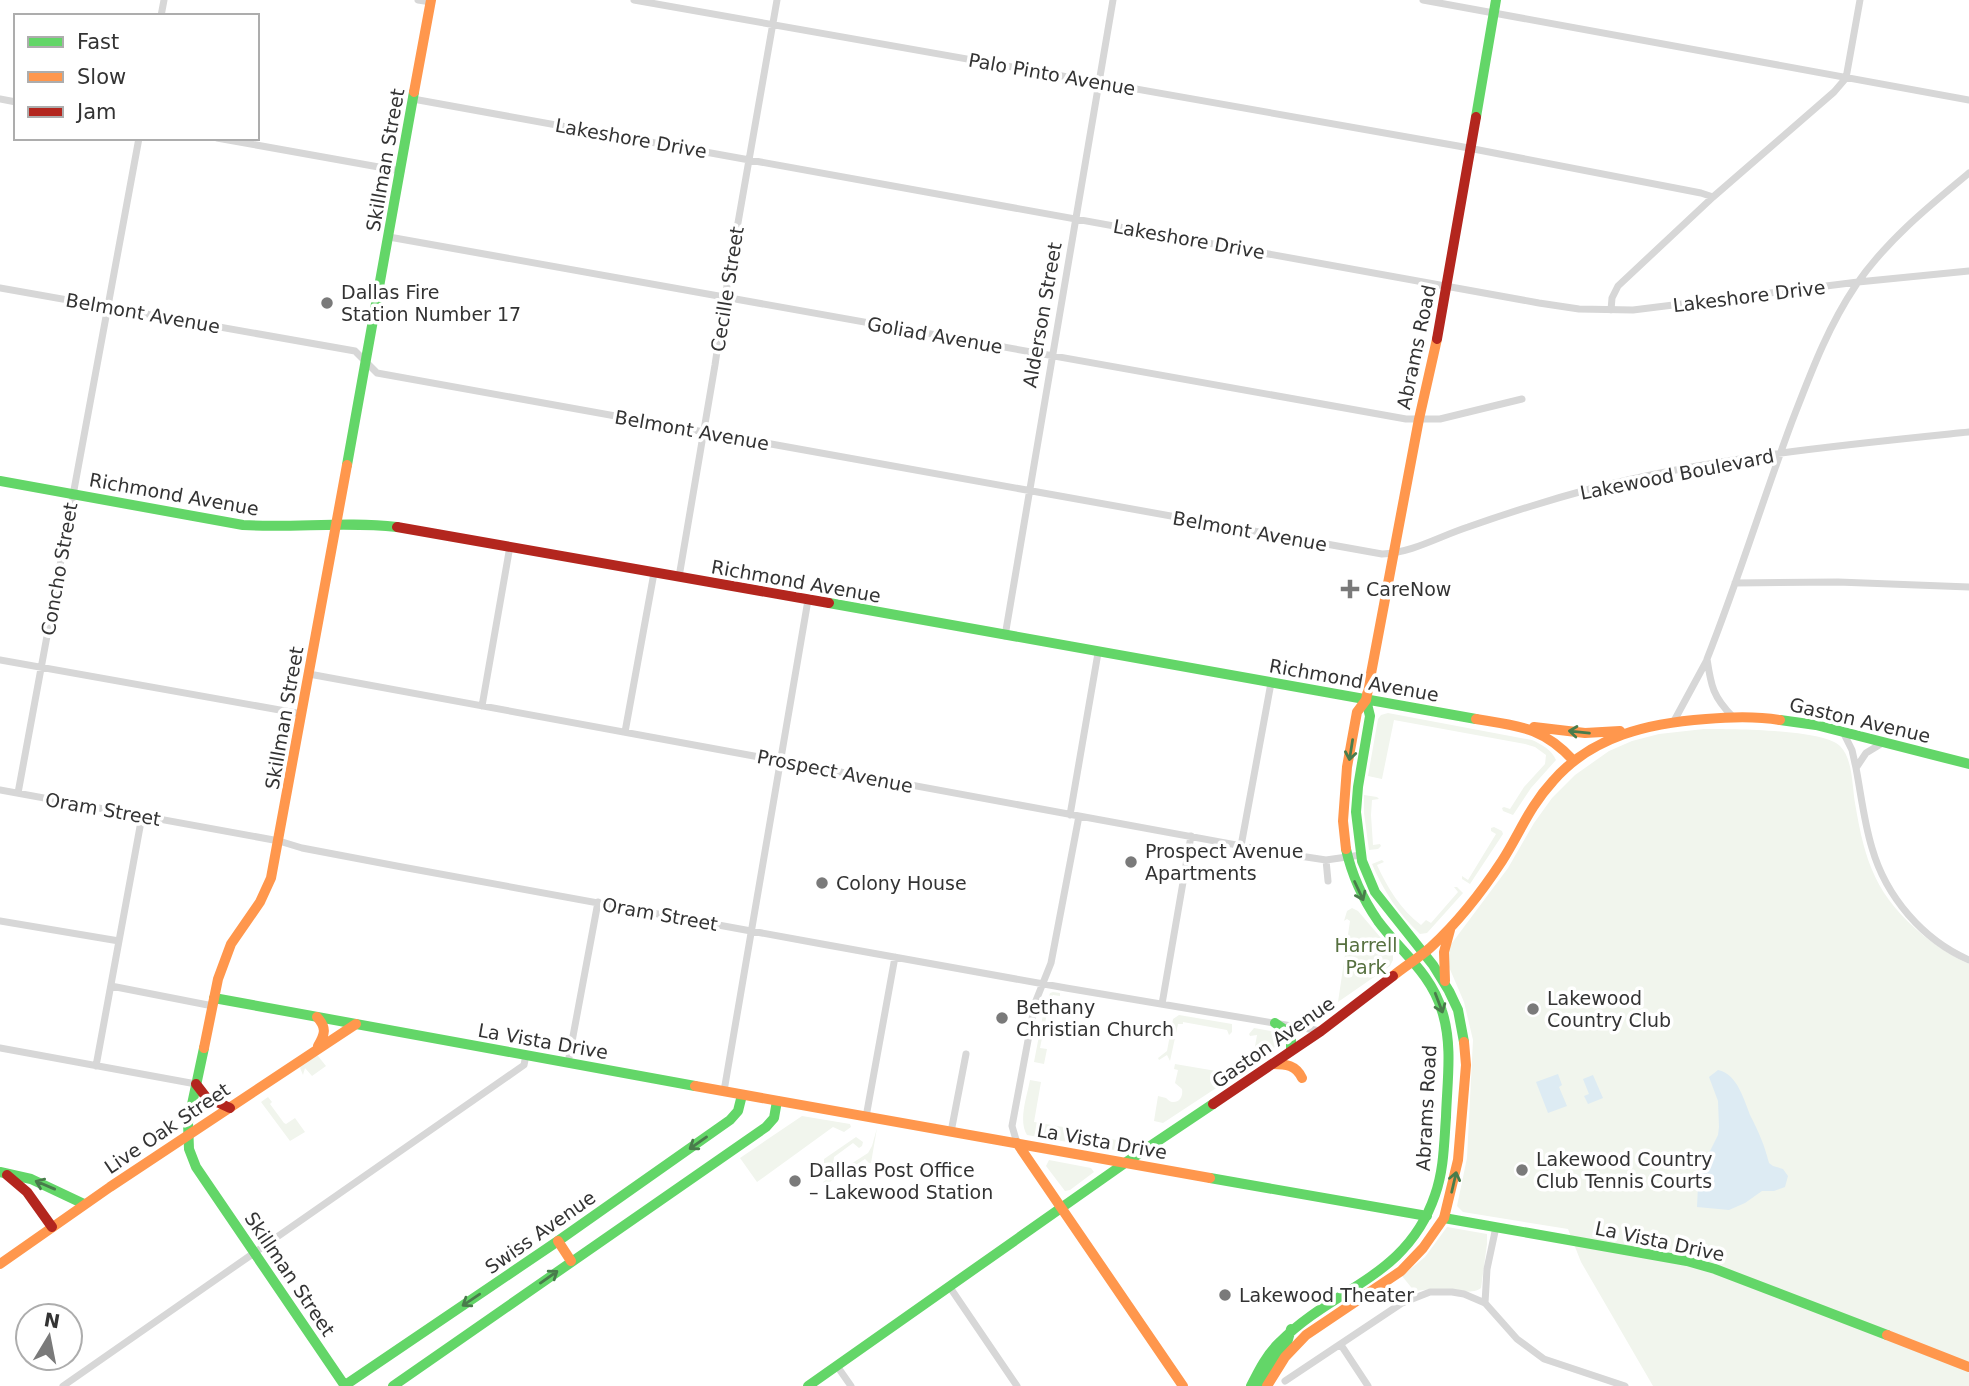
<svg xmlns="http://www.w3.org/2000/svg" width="1969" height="1386" viewBox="0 0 1969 1386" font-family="'DejaVu Sans',sans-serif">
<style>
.green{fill:#f1f5ed}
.water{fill:#ddebf3}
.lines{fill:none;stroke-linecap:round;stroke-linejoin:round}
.street{stroke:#d7d7d7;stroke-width:7}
.fast{stroke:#63d668;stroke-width:10}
.slow{stroke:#ff974d;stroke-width:10}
.jam{stroke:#b3261e;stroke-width:10}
.oneway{stroke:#497c4b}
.poi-dot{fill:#7a7a7a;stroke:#fff;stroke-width:2.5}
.labels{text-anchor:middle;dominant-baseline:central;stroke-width:7;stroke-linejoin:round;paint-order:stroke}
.street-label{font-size:19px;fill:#333;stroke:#fff}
.poi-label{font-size:19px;fill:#333;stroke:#fff;text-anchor:start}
.park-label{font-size:19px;fill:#56703f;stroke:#fff}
</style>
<rect width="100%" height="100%" fill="#fff"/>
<path class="green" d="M1388,713L1532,740C1541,744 1552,750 1556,760L1531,788L1513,815L1503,811L1502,808L1504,807L1510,809L1524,787L1545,764L1546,755L1535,747L1525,744L1394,720L1382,779L1368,776L1378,719L1381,715Z
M1704,729C1730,729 1823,729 1840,746C1853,759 1852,786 1855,803C1865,863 1876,896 1924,936C1938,947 1953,957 1969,964V1386H1653L1581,1262L1568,1229L1463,1212L1457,1206L1467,1158L1473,1040L1464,1002L1449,967L1447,958L1449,947L1508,868L1534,823L1552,798L1575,775L1609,751L1632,741L1659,734Z
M1364,795L1377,797L1379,799L1372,800L1371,815L1373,845L1380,844L1381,846L1378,849L1369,850L1364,813Z
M1494,827L1502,831L1503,834L1470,884L1462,879V876L1468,880L1496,834L1491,831V828Z
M1382,860L1384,862L1377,865C1387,887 1401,910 1421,925L1426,920L1431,923L1458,892L1454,887H1457L1463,893L1427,933L1420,934C1399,915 1383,890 1372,864Z
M1352,908L1358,911L1393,952V960L1390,966L1338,1002L1350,921L1347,919L1344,921L1347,911Z
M1053,992L1060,993V996L1053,995L1047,1013L1040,1048L1047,1049L1044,1064L1034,1062L1043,1015L1050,993Z
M1179,1015L1232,1024V1032L1229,1035L1227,1030L1183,1022V1024H1178L1170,1061L1167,1055L1159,1060L1158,1058L1167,1051L1173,1019Z
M1254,1028L1281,1033L1284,1037L1275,1047L1248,1065L1243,1061L1254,1052L1257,1035L1250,1036L1249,1034Z
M315,1055L318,1056L326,1066L312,1076L305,1068L303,1075L300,1068L301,1065Z
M1175,1064L1228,1073L1230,1066H1233L1236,1070V1075L1163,1123L1154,1121L1158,1096L1166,1098C1174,1107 1184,1100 1182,1089L1175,1083L1178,1070L1174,1069Z
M1030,1080L1041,1082L1034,1122L1069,1128L1070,1132L1134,1143L1120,1151L1027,1135C1018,1121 1027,1096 1030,1080Z
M268,1097L272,1102L270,1104L284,1123L286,1124L295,1118L305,1132L290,1141L261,1102Z
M802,1116L850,1124L851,1127L844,1132L833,1127L757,1182L740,1158Z
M877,1128L871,1163H869L865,1159L825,1185L823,1182L868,1153L872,1146Z
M856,1137L863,1142L862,1146L859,1148L853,1143L834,1157L833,1166L824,1163V1159Z
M1049,1160L1091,1168L1094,1172L1070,1190L1065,1191L1046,1166Z
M1447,1227L1487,1234V1244L1481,1288C1469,1298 1433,1284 1415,1292L1402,1276L1425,1257Z"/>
<path class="water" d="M1718,1070C1738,1074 1744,1101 1751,1117C1760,1135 1764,1144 1769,1163L1773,1166L1783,1169L1788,1176L1785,1187L1774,1191H1762L1745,1203L1729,1210L1697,1207L1698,1185L1703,1165L1718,1135L1719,1127L1718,1101L1709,1077Z
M1558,1074L1562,1085L1559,1087L1567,1106L1548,1113L1536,1082Z
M1593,1075L1603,1098L1588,1104L1584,1096L1589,1094L1583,1079Z"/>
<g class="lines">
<path class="street" d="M418,0L431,2
M634,0L1458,146L1701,193L1713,197
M1423,0L1969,100
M161,16L164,0
M0,99L16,102
M413,99L1539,303L1579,309L1633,310L1858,282L1969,271
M217,138L401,171
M389,237L1406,419H1440L1522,399
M0,288L355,351L377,373L1382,554C1412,553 1440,536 1468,527C1508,513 1549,500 1590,489C1714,457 1842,445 1969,432
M1611,310L1612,298L1618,286L1713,197L1834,92L1846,78L1860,0
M679,577L715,365L725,297L777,0
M1735,583L1838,582L1969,587
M1005,636L1113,0
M0,660L302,714
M309,674L1280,853L1326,860L1361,855
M482,706L510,546
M1733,717C1713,697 1711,686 1707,659C1738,581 1762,502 1791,424C1810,375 1827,328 1856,285C1886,241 1929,206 1969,173
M1674,721L1707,660
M625,732L654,573
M1843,732L1852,750L1856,768L1866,753L1884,742
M1856,768C1861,794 1864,822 1872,848C1886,897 1923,940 1969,960
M0,790L279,841L302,848L402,867L822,944L1066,988L1321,1031
M18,793L139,138
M1070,815L1098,653
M1241,846L1271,683
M1326,860L1328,881
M0,921L119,941
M111,986L213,1006
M1162,1004L1191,836
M0,1048L196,1084
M568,1063L598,902
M96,1066L142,816
M724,1091L808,600
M866,1117L895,957
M951,1132L966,1054
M1017,1143L1012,1126L1035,1003L1051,963L1079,816
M949,1286L1017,1386
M1485,1303L1487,1269L1496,1227
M1341,1345L1368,1386
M837,1366L851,1386
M1285,1381L1402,1303L1430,1292H1452L1464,1294L1485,1303L1517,1339L1544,1359L1625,1386
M63,1386L524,1065L526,1055"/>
<path class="fast" d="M1476,117L1496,0
M347,465L414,92
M0,481L243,525C295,528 346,521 397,527
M829,603L1476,719
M1366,700L1370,716L1358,787L1356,812L1362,861L1375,892L1433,965L1449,991L1458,1010L1464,1042
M1780,720L1816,725L1969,764
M214,998L695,1086
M1275,1023L1291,1034V1050
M204,1048L188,1123L189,1149L196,1167L345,1386
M0,1172L31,1179L84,1204
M1210,1178L1427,1216
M1444,1218L1687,1261L1715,1269L1887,1335
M344,1386L558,1241L730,1120L738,1111L742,1095
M393,1386L766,1127L774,1118L777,1101
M808,1386L1125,1163L1213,1104
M1251,1386C1259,1370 1267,1354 1280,1342C1334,1287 1407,1278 1435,1195C1444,1170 1444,1143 1446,1117C1447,1082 1453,1045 1442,1011C1431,973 1400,951 1378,921C1362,898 1352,876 1346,849
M1260,1386L1287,1343L1291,1329"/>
<path class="slow" d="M414,92L431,0
M1476,719C1519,726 1543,727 1574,761
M1534,727L1585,733L1620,731
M1346,849L1343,821L1347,767L1357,712L1366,700L1419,419L1437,339
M1393,976C1405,966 1419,958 1431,947C1457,923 1483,890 1502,861C1520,833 1529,807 1553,781C1592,736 1649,723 1706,719C1730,717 1755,716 1780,720
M1445,981L1444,952L1450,930
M317,1017C327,1028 325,1034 318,1046
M204,1048L218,979L231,944L260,902L271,878L347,465
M1273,1064C1286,1064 1296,1065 1302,1078
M695,1086L1210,1178
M1017,1143L1183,1386
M558,1241L571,1261
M0,1264L110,1187L356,1024
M1887,1335L1969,1367
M1267,1386L1285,1357L1306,1335L1401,1271L1423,1248L1444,1218L1458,1160L1466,1065L1464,1042"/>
<path class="jam" d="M1437,339L1476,117
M397,527L829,603
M196,1084L206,1097L230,1108
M1213,1104L1321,1031L1393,976
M7,1175L27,1192L52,1227"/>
</g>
<defs><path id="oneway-shaft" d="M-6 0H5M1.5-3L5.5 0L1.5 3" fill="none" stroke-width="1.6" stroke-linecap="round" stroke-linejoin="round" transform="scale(1.75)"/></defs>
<g class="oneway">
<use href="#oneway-shaft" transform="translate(1579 732) rotate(-174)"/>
<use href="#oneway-shaft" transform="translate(1351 750) rotate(99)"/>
<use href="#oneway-shaft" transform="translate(1359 891) rotate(65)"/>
<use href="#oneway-shaft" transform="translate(1439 1003) rotate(69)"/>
<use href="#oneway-shaft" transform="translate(698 1143) rotate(145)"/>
<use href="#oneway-shaft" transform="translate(1454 1182) rotate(-77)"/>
<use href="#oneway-shaft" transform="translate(45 1185) rotate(-157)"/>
<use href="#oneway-shaft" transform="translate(549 1277) rotate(-35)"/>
<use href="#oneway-shaft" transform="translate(471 1300) rotate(146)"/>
</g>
<g class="poi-dot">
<circle cx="327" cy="303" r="7"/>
<path d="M1346.5 578.5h7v7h7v7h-7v7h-7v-7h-7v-7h7z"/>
<circle cx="1131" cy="862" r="7"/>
<circle cx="822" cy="883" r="7"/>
<circle cx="1533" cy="1009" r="7"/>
<circle cx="1002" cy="1018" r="7"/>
<circle cx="1522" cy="1170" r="7"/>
<circle cx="795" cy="1181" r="7"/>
<circle cx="1225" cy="1295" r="7"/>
</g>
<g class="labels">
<g class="street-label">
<text transform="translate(1052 74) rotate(10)">Palo Pinto Avenue</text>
<text transform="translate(631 138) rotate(10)">Lakeshore Drive</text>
<text transform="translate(385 160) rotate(-80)">Skillman Street</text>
<text transform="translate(1189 239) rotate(10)">Lakeshore Drive</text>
<text transform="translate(727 289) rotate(-81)">Cecille Street</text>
<text transform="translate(1749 296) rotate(-7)">Lakeshore Drive</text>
<text transform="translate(143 313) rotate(10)">Belmont Avenue</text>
<text transform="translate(1042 315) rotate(-80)">Alderson Street</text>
<text transform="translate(935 335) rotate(10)">Goliad Avenue</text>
<text transform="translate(1416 347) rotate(-78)">Abrams Road</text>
<text transform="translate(692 430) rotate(10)">Belmont Avenue</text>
<text transform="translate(1677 474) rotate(-11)">Lakewood Boulevard</text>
<text transform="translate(174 494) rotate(10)">Richmond Avenue</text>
<text transform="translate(1250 531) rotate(10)">Belmont Avenue</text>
<text transform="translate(59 569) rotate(-80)">Concho Street</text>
<text transform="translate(796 581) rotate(10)">Richmond Avenue</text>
<text transform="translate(1354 680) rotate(10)">Richmond Avenue</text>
<text transform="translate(284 718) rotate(-80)">Skillman Street</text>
<text transform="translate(1860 720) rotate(13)">Gaston Avenue</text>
<text transform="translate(835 771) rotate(11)">Prospect Avenue</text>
<text transform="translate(103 809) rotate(10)">Oram Street</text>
<text transform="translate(660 914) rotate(10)">Oram Street</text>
<text transform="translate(543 1041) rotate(10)">La Vista Drive</text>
<text transform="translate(1273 1042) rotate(-35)">Gaston Avenue</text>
<text transform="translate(1426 1108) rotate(-87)">Abrams Road</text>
<text transform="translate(167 1128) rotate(-34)">Live Oak Street</text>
<text transform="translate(1102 1141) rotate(10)">La Vista Drive</text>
<text transform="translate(540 1232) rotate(-35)">Swiss Avenue</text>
<text transform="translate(1660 1241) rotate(12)">La Vista Drive</text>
<text transform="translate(290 1274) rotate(56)">Skillman Street</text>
</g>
<g class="poi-label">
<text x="341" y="292">Dallas Fire<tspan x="341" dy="22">Station Number 17</tspan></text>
<text x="1366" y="589">CareNow</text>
<text x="1145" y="851">Prospect Avenue<tspan x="1145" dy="22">Apartments</tspan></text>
<text x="836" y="883">Colony House</text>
<text x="1547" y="998">Lakewood<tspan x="1547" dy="22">Country Club</tspan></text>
<text x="1016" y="1007">Bethany<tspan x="1016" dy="22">Christian Church</tspan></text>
<text x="1536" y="1159">Lakewood Country<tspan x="1536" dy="22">Club Tennis Courts</tspan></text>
<text x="809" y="1170">Dallas Post Office<tspan x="809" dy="22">– Lakewood Station</tspan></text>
<text x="1239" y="1295">Lakewood Theater</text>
</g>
<g class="park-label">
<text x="1366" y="945">Harrell<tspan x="1366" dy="22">Park</tspan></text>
</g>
</g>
<rect x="14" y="14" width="245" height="126" fill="#ffffff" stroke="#adadad" stroke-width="2"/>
<rect x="28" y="37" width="35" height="10" fill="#63d668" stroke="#adadad" stroke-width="2"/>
<text x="77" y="49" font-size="21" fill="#333333">Fast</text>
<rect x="28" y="72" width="35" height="10" fill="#ff974d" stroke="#adadad" stroke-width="2"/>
<text x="77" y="84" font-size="21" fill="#333333">Slow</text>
<rect x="28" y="107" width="35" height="10" fill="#b3261e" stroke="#adadad" stroke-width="2"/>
<text x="77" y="119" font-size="21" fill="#333333">Jam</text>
<g transform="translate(49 1337) rotate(10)"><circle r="33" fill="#ffffff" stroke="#adadad" stroke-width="2"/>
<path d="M0-5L12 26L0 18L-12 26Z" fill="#7a7a7a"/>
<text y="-10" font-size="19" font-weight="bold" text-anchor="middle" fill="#333333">N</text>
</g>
</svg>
